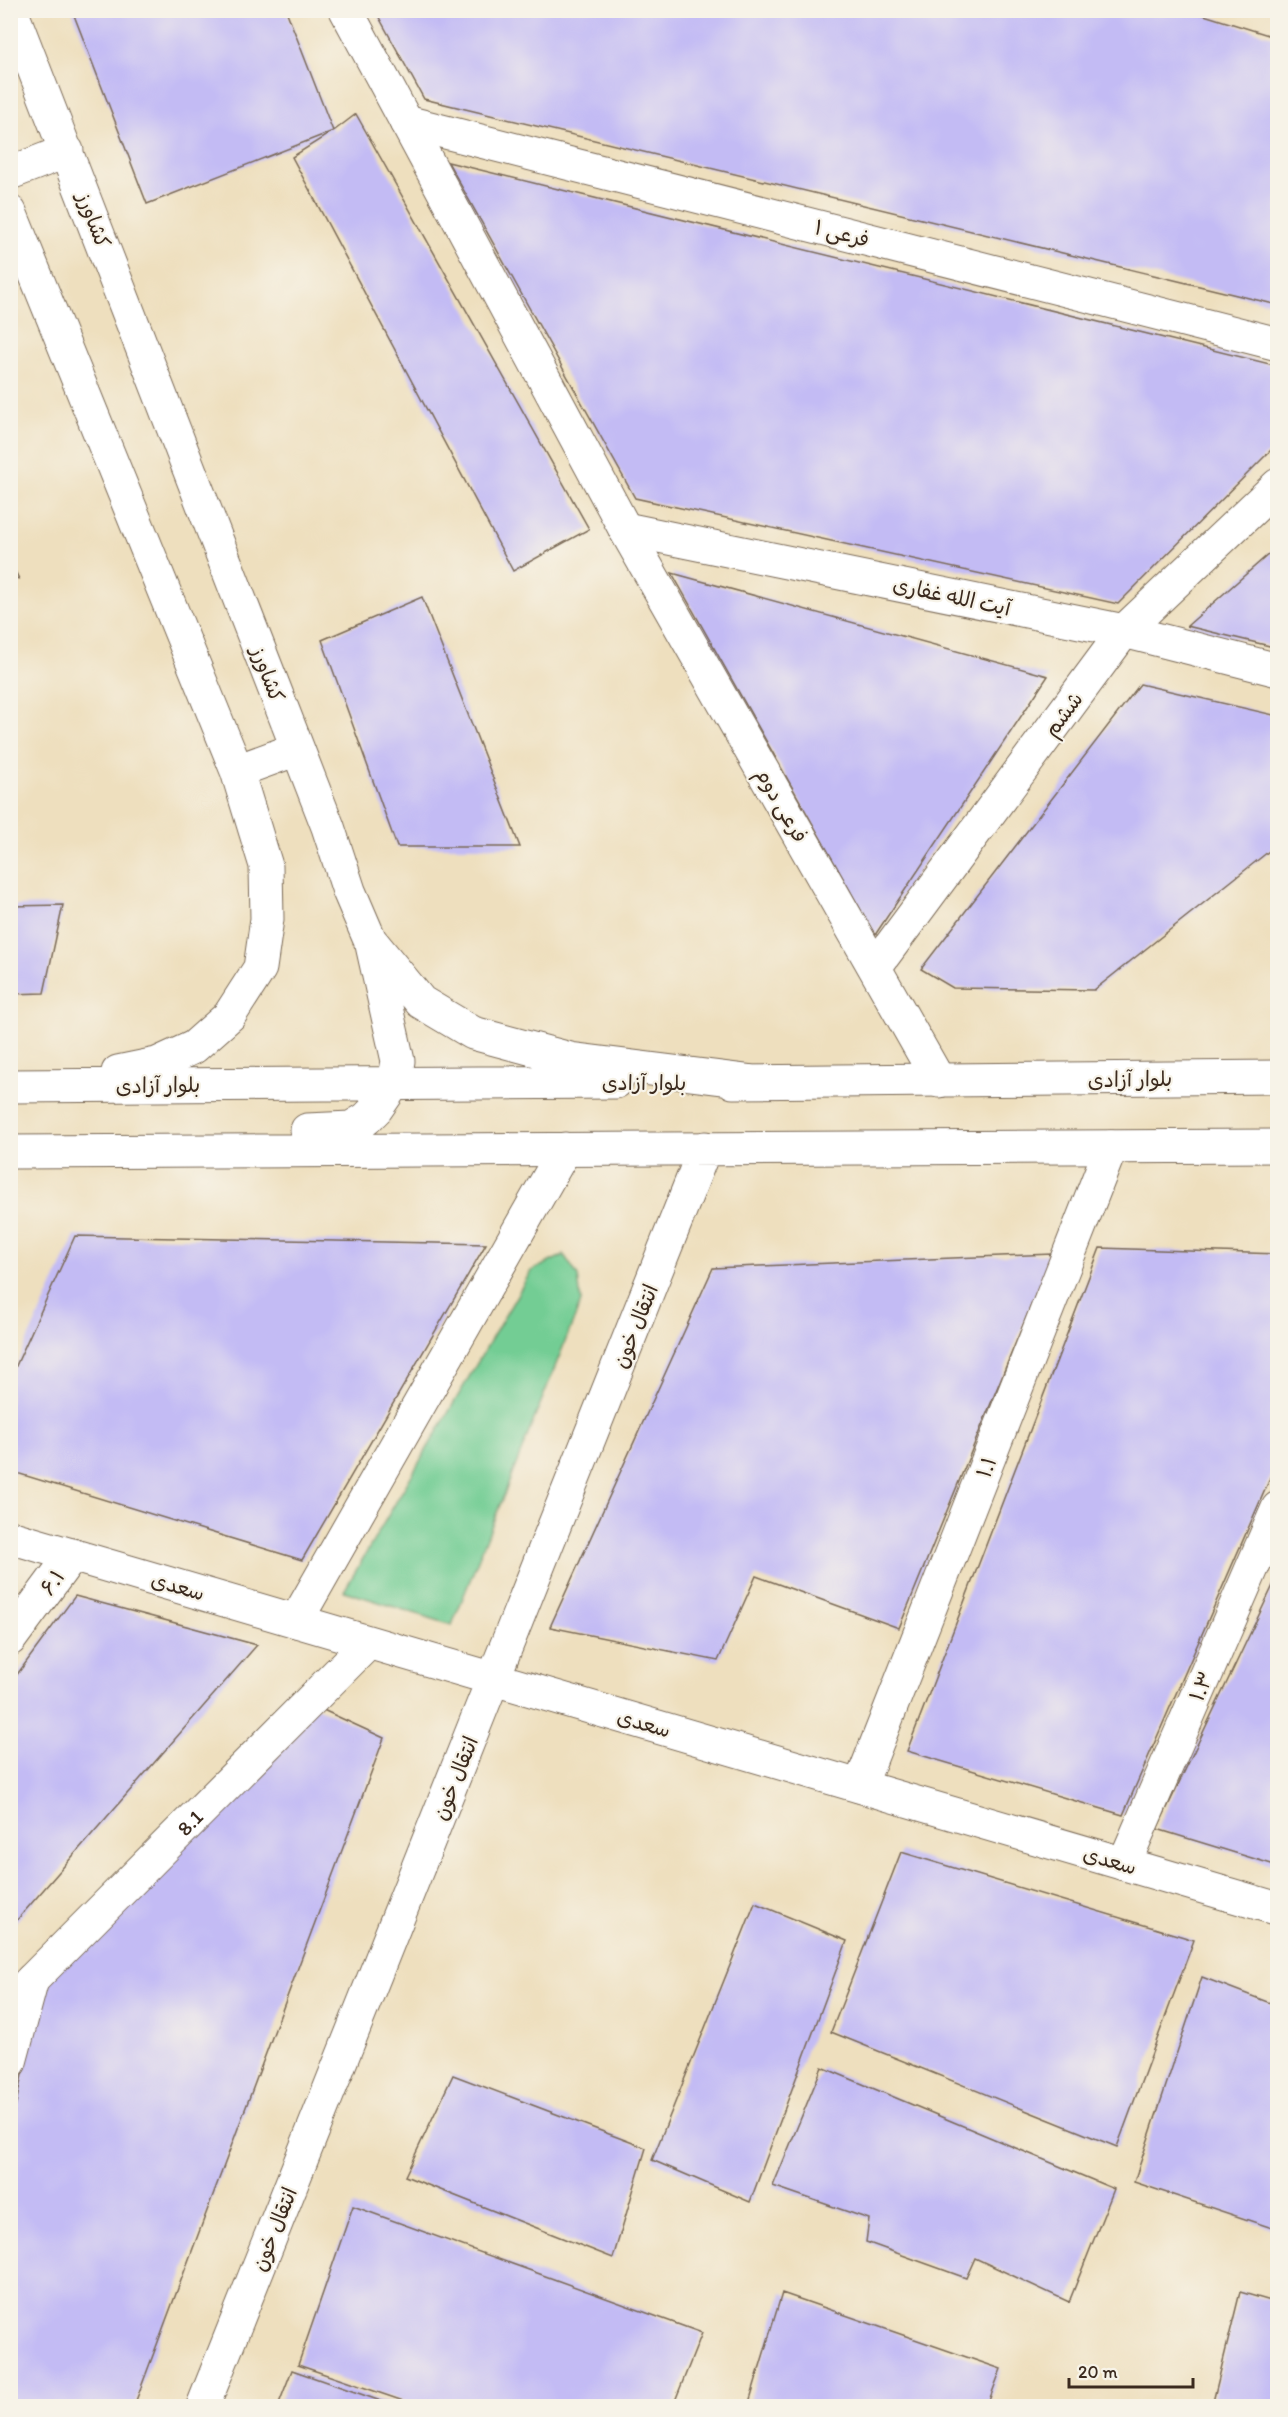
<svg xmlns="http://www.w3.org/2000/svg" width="1288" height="2417" viewBox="0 0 1288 2417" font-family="Itim,'Playpen Sans Arabic',sans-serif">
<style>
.green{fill:#73cd94;stroke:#577c59;stroke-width:1.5}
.building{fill:#c3bbf4}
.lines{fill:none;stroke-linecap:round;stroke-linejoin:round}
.minor-casing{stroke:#7a6956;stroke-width:35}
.major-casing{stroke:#7a6956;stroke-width:35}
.minor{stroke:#fff;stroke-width:33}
.major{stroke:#fff;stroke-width:33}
.labels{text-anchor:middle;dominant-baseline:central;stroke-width:4.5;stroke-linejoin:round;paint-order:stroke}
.street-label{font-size:21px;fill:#3b2a1e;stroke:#f7f3e8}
</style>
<rect width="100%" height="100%" fill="#f7f3e8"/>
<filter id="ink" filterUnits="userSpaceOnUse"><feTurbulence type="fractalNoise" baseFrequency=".0167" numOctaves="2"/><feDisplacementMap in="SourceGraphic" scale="12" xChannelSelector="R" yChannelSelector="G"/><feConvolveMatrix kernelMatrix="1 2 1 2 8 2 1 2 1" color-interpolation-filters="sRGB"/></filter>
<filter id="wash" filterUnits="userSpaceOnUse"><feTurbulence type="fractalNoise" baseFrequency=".008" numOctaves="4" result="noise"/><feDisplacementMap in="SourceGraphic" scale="24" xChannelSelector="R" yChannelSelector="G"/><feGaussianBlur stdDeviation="1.35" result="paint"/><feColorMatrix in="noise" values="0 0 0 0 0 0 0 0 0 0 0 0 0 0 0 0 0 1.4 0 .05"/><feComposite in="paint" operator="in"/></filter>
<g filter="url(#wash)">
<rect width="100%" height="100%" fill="#eedfbe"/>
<path class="green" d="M564,1255L578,1276L581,1302L452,1625L344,1591L531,1271Z"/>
<g id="blocks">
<path class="building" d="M72,10H286L333,131L147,204Z
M375,10H1188L1278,38V305L424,99Z
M356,114L589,529L513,571L292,157L335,130Z
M448,162L1278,366V443L1118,604L635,498Z
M1278,546V648L1187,626Z
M10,561L19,579L10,577Z
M672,573L1048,676L875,935Z
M422,597L520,847H397L322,640Z
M1140,684L1278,716V844L1094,990L953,988L921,969Z
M63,905L44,993L10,994V906Z
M75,1236L486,1244L302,1560L10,1471V1379Z
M1100,1248L1278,1254V1460L1123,1815L907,1751Z
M1052,1254L899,1628L756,1576L718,1661L550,1627L713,1268Z
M1278,1575V1866L1157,1829Z
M75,1596L257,1645L10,1928V1684Z
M308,1703L384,1738L134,2406H10V2133L44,1968Z
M901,1852L1194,1940L1117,2147L831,2032Z
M755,1903L847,1941L750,2202L652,2160Z
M1202,1977L1278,2006V2230L1134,2182Z
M822,2067L1114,2189L1069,2302L975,2258L966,2278L866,2242L869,2219L773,2186Z
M453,2075L646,2148L613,2258L405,2176Z
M353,2206L702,2333L673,2406H418L298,2365Z
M1240,2292L1278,2303V2406H1212Z
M782,2293L1001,2369L987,2406H748Z
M292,2370L395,2406H278Z"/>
</g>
</g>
<g filter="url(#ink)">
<use href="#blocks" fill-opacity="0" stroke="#7a6956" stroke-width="1.5"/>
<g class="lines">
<defs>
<g id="minor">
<path d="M346,10L625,529L939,1081"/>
<path d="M406,122L1278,344"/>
<path d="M625,529L1124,631L1278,670"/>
<path d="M875,967L1124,631L1278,485"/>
<path d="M296,1621L565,1149"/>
<path d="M10,1639L72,1555"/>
<path d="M860,1786L1111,1147"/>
<path d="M1124,1864L1278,1508"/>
<path id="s1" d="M10,2002L368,1643"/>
<path d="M10,2062L32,1980"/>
</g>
<path id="major" d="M11,10L328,827L349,891L370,940L421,1002L473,1033L570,1059L754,1082
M10,173L67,151
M10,212L237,771L266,866L267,919L260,968L229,1016L194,1047L157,1064L118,1072
M237,771L297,749
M733,1082L1278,1077
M10,1086L616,1082
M307,1130L351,1128L366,1119L376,1109L394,1083L398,1061L372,945
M10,1152L1278,1146
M10,1537L1278,1909
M203,2406L705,1148"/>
</defs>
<use href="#minor" class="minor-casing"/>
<use href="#major" class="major-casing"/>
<use href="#minor" class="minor"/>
<use href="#major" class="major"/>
</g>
</g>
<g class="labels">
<g class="street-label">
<text transform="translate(94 220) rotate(69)">کشاورز</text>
<text transform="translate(842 233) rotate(14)">فرعی ۱</text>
<text transform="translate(952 596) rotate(12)">آیت الله غفاری</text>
<text transform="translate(268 674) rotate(69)">کشاورز</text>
<text transform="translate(1063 714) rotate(-53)">ششم</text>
<text transform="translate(782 805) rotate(60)">فرعی دوم</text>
<text transform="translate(1130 1079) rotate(-1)">بلوار آزادی</text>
<text x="644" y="1082">بلوار آزادی</text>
<text transform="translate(158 1085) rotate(-1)">بلوار آزادی</text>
<text transform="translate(635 1326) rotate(-68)">انتقال خون</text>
<text transform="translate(986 1467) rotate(-69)">۱.۱</text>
<text transform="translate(52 1582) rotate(-54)">۶.۱</text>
<text transform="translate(178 1586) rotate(16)">سعدی</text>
<text transform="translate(1201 1686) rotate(-67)">۱.۳</text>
<text transform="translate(644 1723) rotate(16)">سعدی</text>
<text transform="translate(455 1778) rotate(-68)">انتقال خون</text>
<text stroke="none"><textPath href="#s1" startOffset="254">8.1</textPath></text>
<text transform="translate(1110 1860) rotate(16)">سعدی</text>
<text transform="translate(274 2229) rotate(-68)">انتقال خون</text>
</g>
</g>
<rect width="1288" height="2417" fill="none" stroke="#f7f3e8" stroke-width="36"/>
<path d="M1069 2378v9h124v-9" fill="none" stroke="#3b2a1e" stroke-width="3"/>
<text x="1078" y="2378" font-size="18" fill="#3b2a1e" stroke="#f7f3e8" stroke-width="4.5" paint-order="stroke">20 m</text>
</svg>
